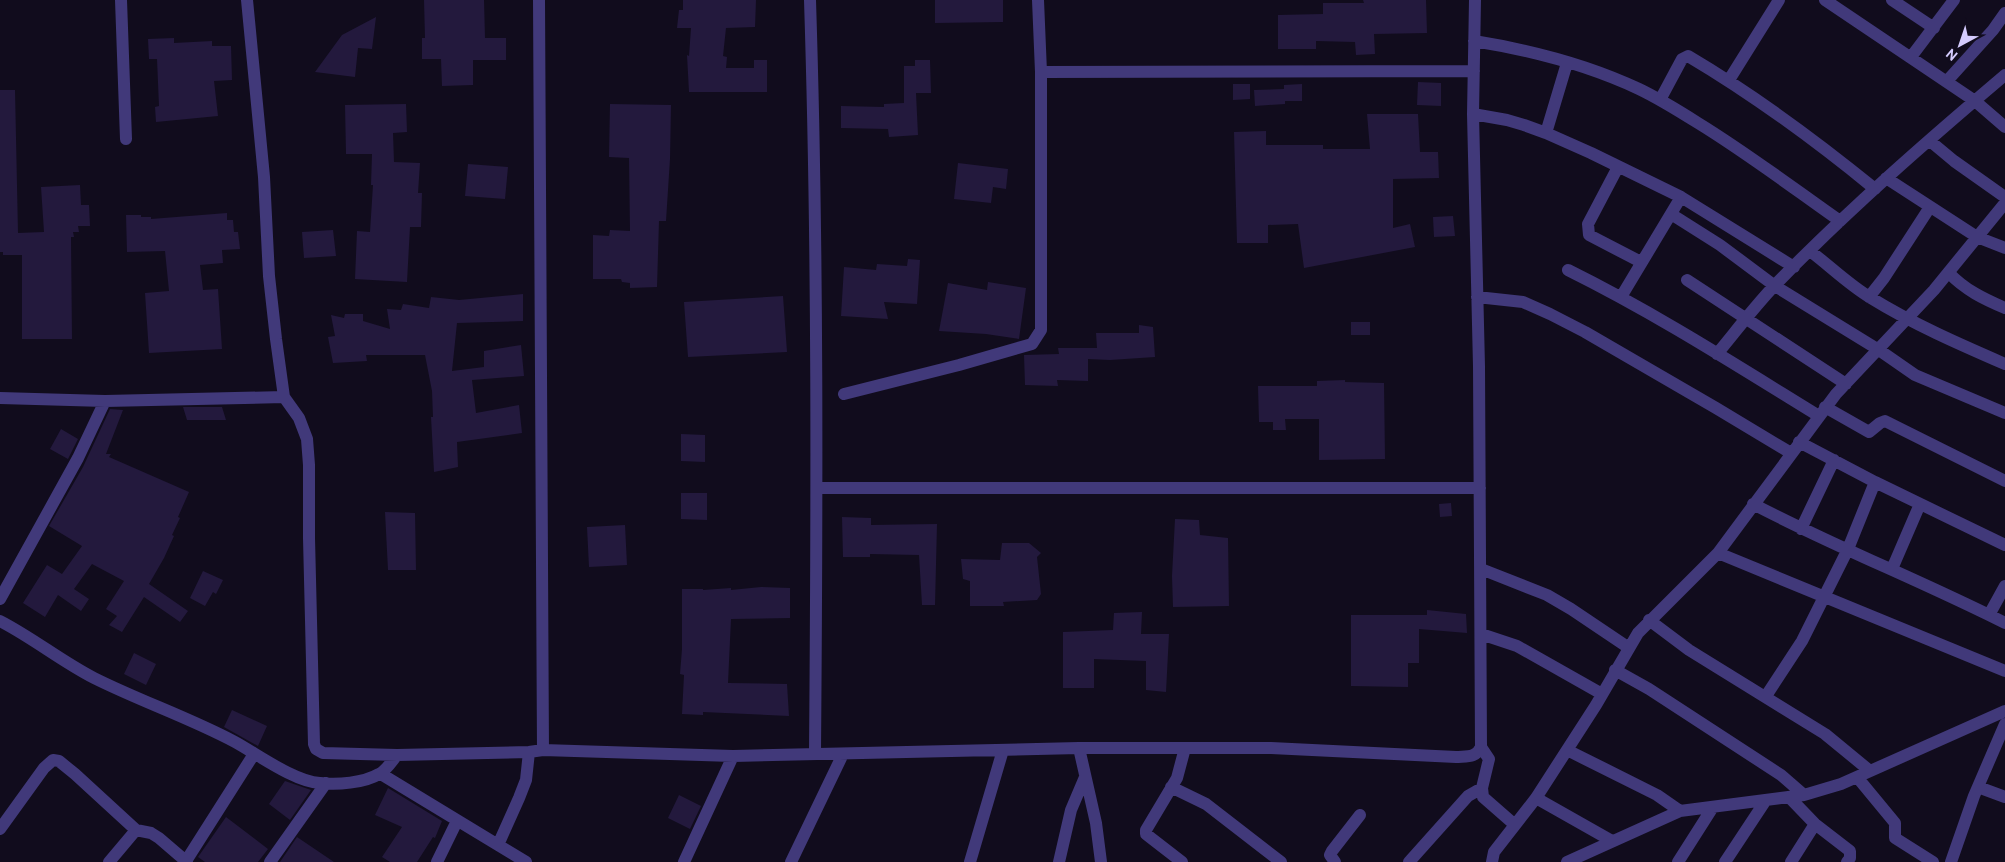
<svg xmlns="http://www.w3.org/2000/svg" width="2005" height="862" viewBox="0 0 2005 862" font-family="Overpass,sans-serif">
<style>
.building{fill:#23193d}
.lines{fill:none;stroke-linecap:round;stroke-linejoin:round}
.minor{stroke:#41397a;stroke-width:12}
</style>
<rect width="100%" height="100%" fill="#110c1d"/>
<path class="building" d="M424,0H484L485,38H506V60H473V85L442,86L441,59H422V38H425Z
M683,0H756L755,27L726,28L723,56L727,57L726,68H754V60H767V92H689L687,55L689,56L691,28H677L679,10H683Z
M935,0H1003V22L935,23Z
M1363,0H1426L1427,33L1374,34L1375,54L1356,55L1355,42L1316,41V49H1278V15L1323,14V3H1364Z
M376,17L372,49L358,48L355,77L315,72L342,35Z
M174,38V43L212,41V46H231L232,80L214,81L218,116L156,122L155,107L159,106L157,59H149L148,39Z
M915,60H930L931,93H916L918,135L889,137L888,129L841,128V106L884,107V104L904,103V66H915Z
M1418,82L1441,83V106L1417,105Z
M1233,84H1250V99L1233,100Z
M1302,84V101H1285V104L1255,106L1254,90L1284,89V85Z
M0,90H15L18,233L44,232L41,187L80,185L81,205H89L90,226H78L79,232H73L74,237H71L72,339H22V255H3V252H0Z
M406,104L407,132L393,133L394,162L420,163L418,193H422L421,227H410L407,282L355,279L357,231L370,232L373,185H371L372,154H346L345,105Z
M610,104L671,105L670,159L666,221H659L657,287L630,288V283L622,282L621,279H593V235L609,236L610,230L630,231L629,158L609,157Z
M1367,114H1418L1420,152H1438L1439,178L1393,179V228L1410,224L1415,247L1304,268L1298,224L1268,225V243H1237L1234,132L1266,131V145H1323V149H1370Z
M958,163L1008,169L1006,189L993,187L991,203L954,199Z
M468,164L508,167L505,199L465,196Z
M227,213V220H233L234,232H238L240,249L222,250L223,263L200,265L203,290L218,289L222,349L149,353L145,293L169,291L165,251L127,252L126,215H141V217H151V219Z
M1453,216L1455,236L1434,237L1433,217Z
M333,230L336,256L304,258L302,232Z
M908,259L920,260L917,304L884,302L888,319L841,316L844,267L876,270L877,264L907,266Z
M988,282L1026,288L1019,339L986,334L939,331L948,283L987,290Z
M523,294V321L457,323L452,371L484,367V351L521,345L524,376L472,380L476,413L519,405L522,433L457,442L458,467L434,472L431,417H433L432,391L425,355H366L367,361L333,363L328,337L335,336L331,315L344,318L345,314H363V321L390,329L387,309L401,310L403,304L429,308L431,297L459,300Z
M783,296L787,352L688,357L684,302Z
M1351,322H1370V335H1351Z
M1139,325L1153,327L1155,357L1110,360L1088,359V381L1057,380L1058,386L1025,385L1024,355L1059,354L1058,348H1097L1096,333H1139Z
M1345,380V382L1384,383L1385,459L1319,460V419H1285L1286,430H1273V422H1259L1258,386H1317V381Z
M183,407H222L226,420H187Z
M110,409L123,410L106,454H111L109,457L189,492L178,517L180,518L172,535L174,536L164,558L149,584L188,611L180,622L144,597L122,632L109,625L117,616L106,609L124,581L92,564L74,589L89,599L81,611L58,595L45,617L23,603L47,565L62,574L82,546L49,526L83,467Z
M61,429L78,439L68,459L50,449Z
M681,434L705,435V462L681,461Z
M681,493H707V520L681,519Z
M1451,503L1452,516L1440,517L1439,504Z
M385,512L415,513L416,570H388Z
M842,517L871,518V525L937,524L935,605H922L919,555L870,554V557H843Z
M1175,519L1199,520L1200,535L1228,538L1229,606L1173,607L1172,576Z
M625,525L627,565L589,567L587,527Z
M1002,543H1029L1041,553L1037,557L1041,594L1037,600L1003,602L1004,606H970V581L963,579L961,559L1000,560Z
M203,571L223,580L216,594L213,592L205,606L190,598Z
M761,587L790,588V618L731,619L728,683L787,684L789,716L703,712V715L682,714L684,675L680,674L682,649V589H703V590L731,588V590Z
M1427,610L1466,614L1467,633L1419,629V663H1408V687L1351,686V615H1427Z
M1142,612L1141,634H1169L1166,692L1146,690V661L1094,659V688H1063V632L1113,630L1114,613Z
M134,653L156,664L146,685L124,674Z
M232,710L267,726L258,746L224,727Z
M285,781L311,790L290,820L269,804Z
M388,788L442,821L435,838L433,837L417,862H390L382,857L402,827L375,815Z
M679,795L701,806L690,829L668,818Z
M226,817L268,849L258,862H205L198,857Z
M297,837L334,862H280Z"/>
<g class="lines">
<path class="minor" d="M121,0L126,139
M247,0L264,177L269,276L276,339L284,397L299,418L307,439L309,465V538L314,744L316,749L323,753L397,755L529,752L543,750L733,756L1079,748H1271L1456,757C1467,756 1476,758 1481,747L1479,366L1473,114L1475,0
M539,0L543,750
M810,0C818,251 817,503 815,754
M1825,0L1975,101L2005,127
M1892,0L1934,28
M1474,41C1530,50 1588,65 1639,89C1660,99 1679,111 1698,123C1747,153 1793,188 1840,221
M1911,57L1954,0
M1041,72L1474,71
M1729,80L1779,0
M1947,81L1993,30L2005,13
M1660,100L1682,59L1688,56C1754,95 1815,140 1875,189
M1473,114L1507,120L1524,125L1546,133L1591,153L1681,197L1794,267
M1546,133L1567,63
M1930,141L1954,161L2005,197
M1618,167L1588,224L1589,235L1641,262
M1886,178L1977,237L2005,248
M1671,214L1720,245L1775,286L1879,350L1915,375L2005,413
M1810,251C1830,266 1849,285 1871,298C1913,324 1959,344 2005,364
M1568,270C1655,313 1736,365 1819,416
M1949,273C1965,290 1984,299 2005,308
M1687,280L1846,384
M1477,297L1523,302L1550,314L1585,332L1716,408L1791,453
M1621,297L1681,197
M1869,297L1884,278L1930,207
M1717,354C1736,331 1755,306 1776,284C1848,210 1926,142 2005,75
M844,394L959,365L1032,344L1041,330V72L1038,0
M0,398L105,401L284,397
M1825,407L1869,432L1880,423L1885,421L2005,481
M1799,442L1875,482L2005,545
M818,488H1480
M1753,504C1835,547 1922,581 2005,623
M1801,529L1834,460
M1718,553L2005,671
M1481,569L1547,595L1571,609L1629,648
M1892,569L1920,504
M0,599L78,458L105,401
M1989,615L2005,586
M1649,620L1689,650L1825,734L1870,771
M0,621C33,638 61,661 94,678C140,701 190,718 235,742C257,754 295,782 320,783C337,785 364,783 379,774C386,771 392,761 397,755
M1481,634L1517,646L1602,694
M1615,670L1649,689L1781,775L1804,795
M1766,696L1802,641L1848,549L1875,482
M1481,747L1489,759L1482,788L1483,797L1515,825
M1079,748L1096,823L1101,862
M1567,750L1657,795L1680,811
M381,774L526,862
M1857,777L1895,823V838L1933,862
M1171,787L1206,804L1281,862
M1978,787L2005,797
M1789,797L1815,824L1850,851V858L1847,862
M1536,798L1612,841
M0,829L44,768L53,760L59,761L75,774L136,830L151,833L159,838L187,862
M498,845L519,798L526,780L529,752
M186,861L254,754
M109,862L136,830
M270,862L326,783
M437,862L457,821
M684,862L733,756
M791,862L843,754
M970,862L1003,750
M1059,862L1071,810L1085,777
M1182,862L1151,838L1146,834V830L1177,778L1185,748
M1335,862L1330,855L1332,851L1360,815
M1409,862L1468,796L1482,788
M1492,862L1494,852L1536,798L1596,705L1638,633L1718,553L1836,394L1934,290L2005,203
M1567,862L1680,811L1804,795L1841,784L2005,711
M1678,862L1713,807
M1725,862L1766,800
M1791,862L1815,824
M1951,862L1974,796L2005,724"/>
</g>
<g transform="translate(1960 45) rotate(220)" stroke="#110c1d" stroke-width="4" paint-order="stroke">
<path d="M0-4L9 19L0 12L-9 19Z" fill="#d4cbfd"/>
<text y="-8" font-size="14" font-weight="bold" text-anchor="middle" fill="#d4cbfd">N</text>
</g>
</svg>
